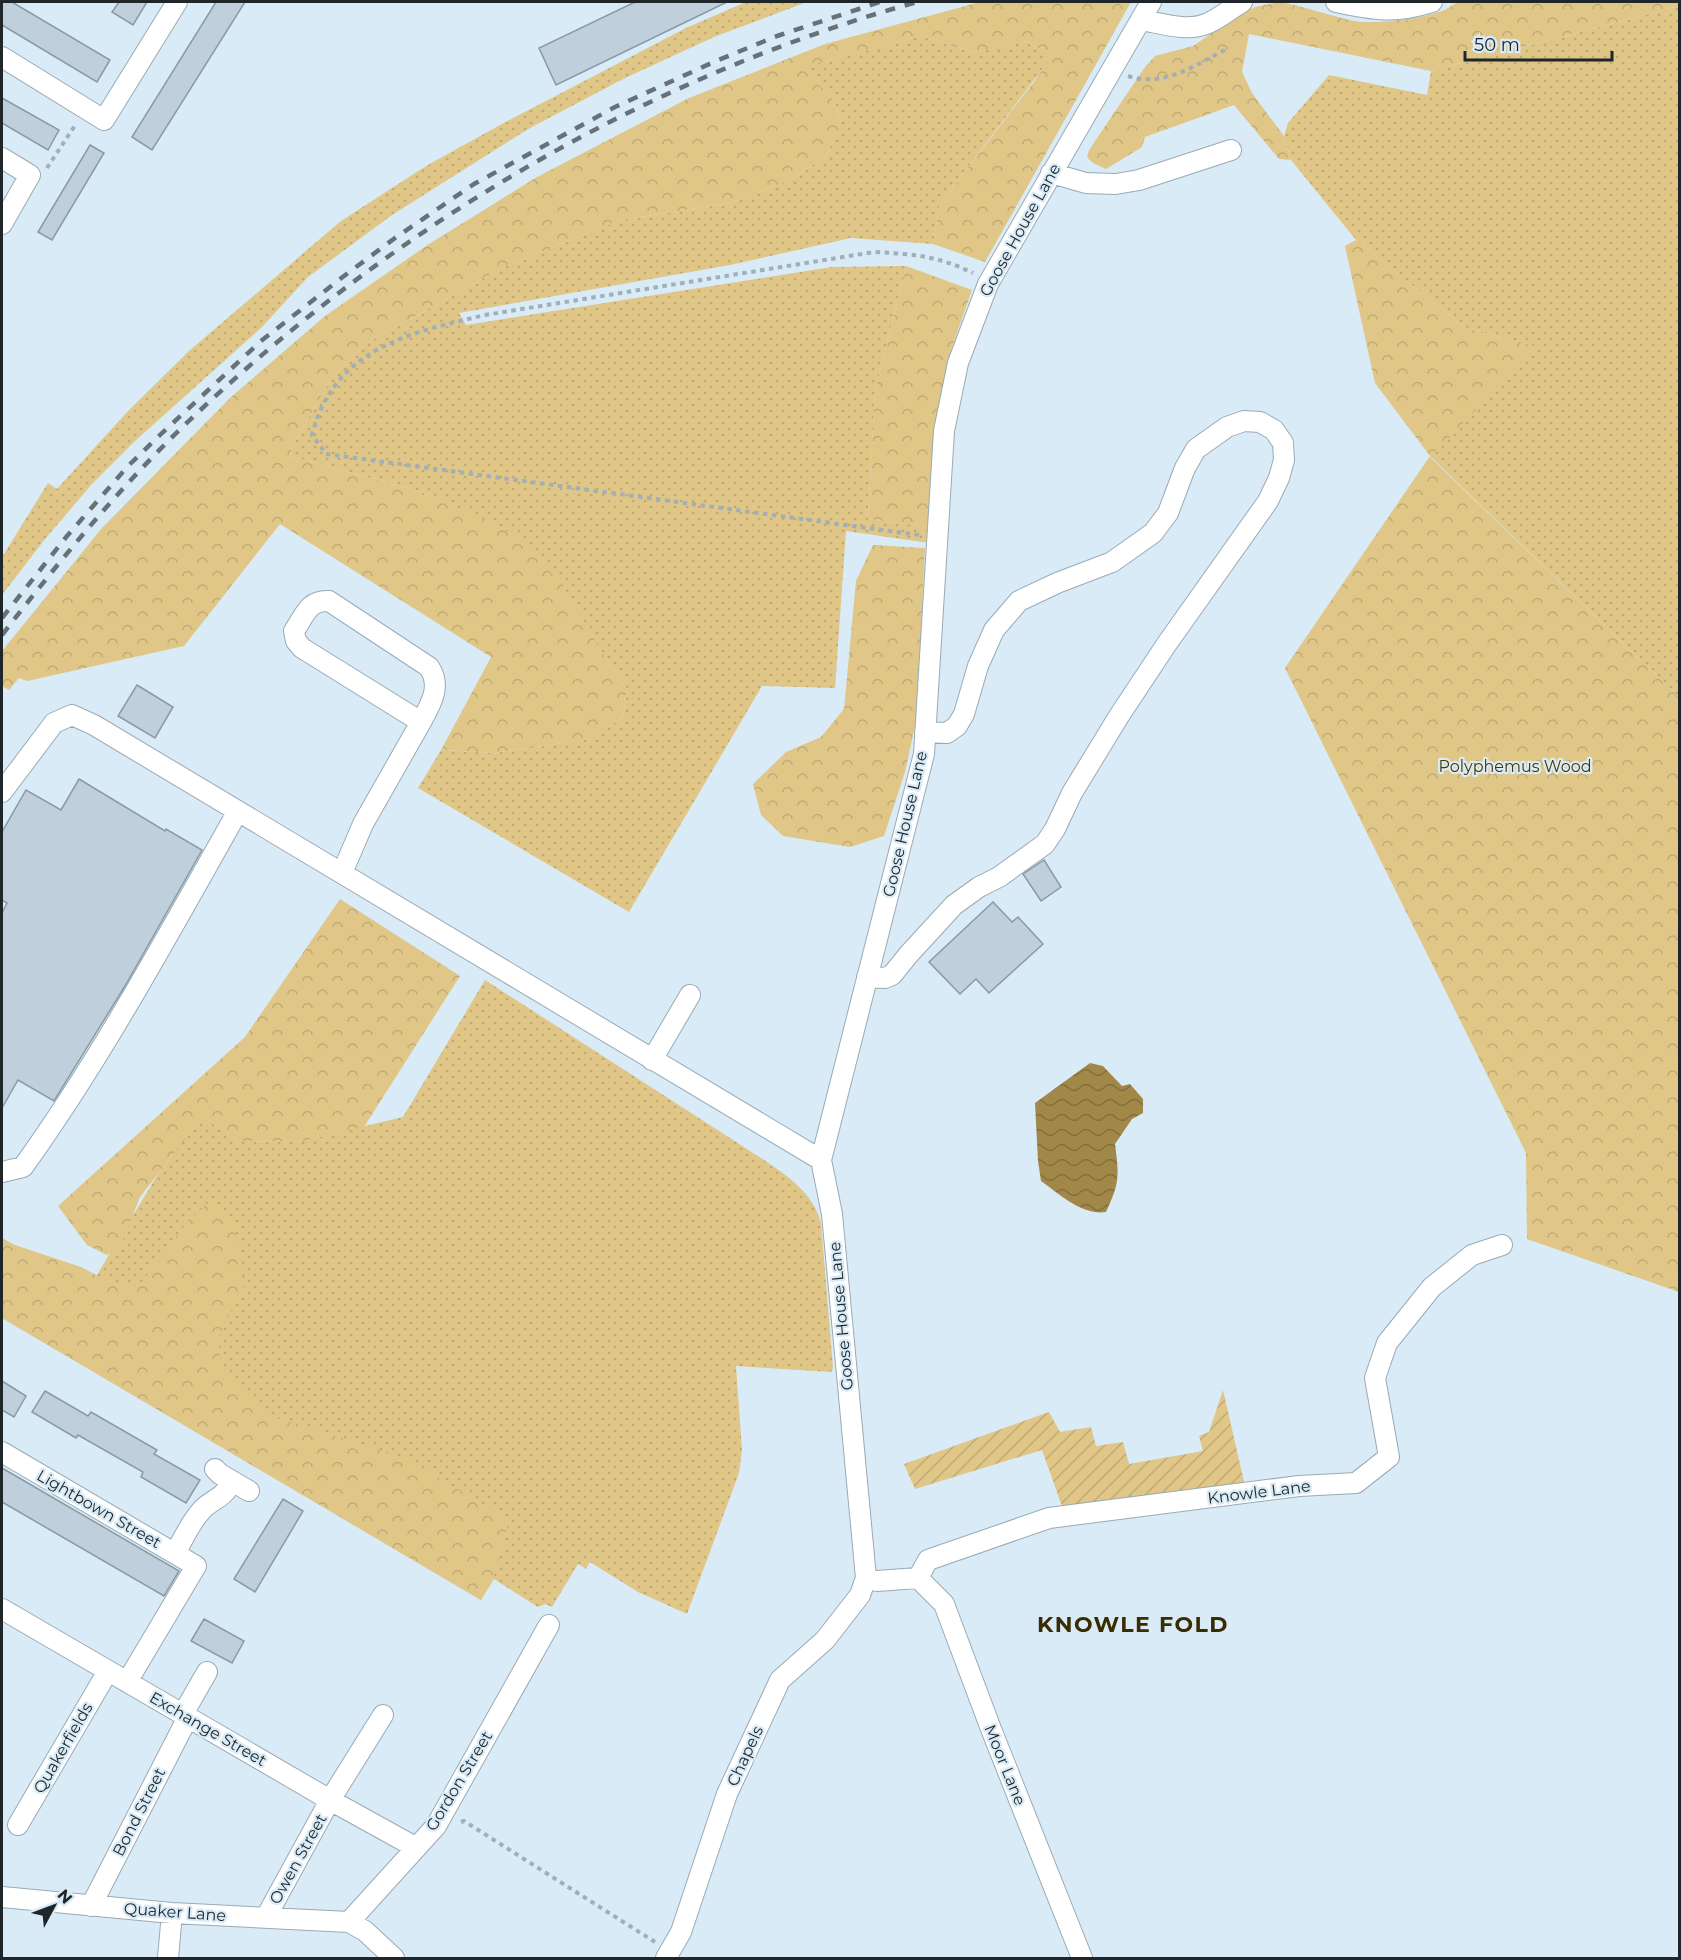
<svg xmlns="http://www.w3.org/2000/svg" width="1681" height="1960" viewBox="0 0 1681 1960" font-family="Montserrat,sans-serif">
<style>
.grass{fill:url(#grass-dots)}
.forest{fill:url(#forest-crowns)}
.garden{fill:url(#garden-furrows)}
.water{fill:url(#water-waves)}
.building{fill:#bfd0dc;stroke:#899aa4;stroke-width:1.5}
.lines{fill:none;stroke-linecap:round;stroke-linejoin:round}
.minor-casing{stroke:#9aaab5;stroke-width:22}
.path{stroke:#a0afb8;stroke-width:4;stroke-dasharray:4.5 4.5;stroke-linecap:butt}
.minor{stroke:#fff;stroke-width:20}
.rail{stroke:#667178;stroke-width:4.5;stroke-dasharray:10 10;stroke-linecap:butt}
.labels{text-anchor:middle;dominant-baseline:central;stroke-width:4.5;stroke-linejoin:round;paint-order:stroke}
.street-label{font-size:16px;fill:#1f262a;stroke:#d9ebf7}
.park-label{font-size:16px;fill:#493700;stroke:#d9ebf7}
.district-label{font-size:22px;font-weight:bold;letter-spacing:1.5px;fill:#3a2b01;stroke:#d9ebf7}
</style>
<defs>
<pattern id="grass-dots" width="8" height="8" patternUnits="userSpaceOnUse" patternTransform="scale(1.5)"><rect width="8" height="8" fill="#e0c687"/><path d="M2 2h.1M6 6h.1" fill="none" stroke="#c0aa75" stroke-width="1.8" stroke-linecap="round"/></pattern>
<pattern id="forest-crowns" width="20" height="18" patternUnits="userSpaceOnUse" patternTransform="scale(1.5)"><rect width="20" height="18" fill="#e0c687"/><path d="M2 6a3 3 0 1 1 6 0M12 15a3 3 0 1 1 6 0" fill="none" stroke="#c0aa75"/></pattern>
<pattern id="garden-furrows" width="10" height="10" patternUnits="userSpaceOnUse" patternTransform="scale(1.5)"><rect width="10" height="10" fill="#e0c687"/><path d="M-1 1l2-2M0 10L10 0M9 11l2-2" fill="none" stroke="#c0aa75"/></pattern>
<pattern id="water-waves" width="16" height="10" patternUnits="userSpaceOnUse" patternTransform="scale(1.5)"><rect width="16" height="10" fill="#a28848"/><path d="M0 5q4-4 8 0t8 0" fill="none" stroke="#836f3c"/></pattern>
</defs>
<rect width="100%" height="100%" fill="#d9ebf7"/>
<path class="grass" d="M746,2H807L714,37L623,79L530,128L392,215L308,277L262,327L136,440L92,484L45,539L2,595V557L48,483L57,489L128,411L189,351L341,221L426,166L500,125L686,28Z
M1679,6V697L1430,456L1536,347L1464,327L1356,240L1291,160L1284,136L1288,123L1329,75L1427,95L1431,71Z
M922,36L974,53L1024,41L1053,55L940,204L933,244L851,238L730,265L459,313L466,325L832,267L906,266L875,391L868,519L930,527L929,543L846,531L835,688L762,686L629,912L418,788L441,750L494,753L591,739L623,717L627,689L600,649L432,495L290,456L292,446L332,378L365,344L504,267L620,220L731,203L791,180L827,155L841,121L833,100L802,67Z
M485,980L764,1160C789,1177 813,1193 821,1223L833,1368L831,1372L736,1366L742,1450L739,1473L687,1614L638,1592L590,1562L586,1569L578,1564L552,1607L545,1604L538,1607L494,1579L481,1600L2,1318V1238L89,1288L158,1174L202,1116L238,1141L298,1142L403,1117Z"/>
<path class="forest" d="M980,2H1131L985,262L933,244L940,204L1033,83L1052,55L1025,41L974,53L922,36L803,67L833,100L841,121L827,155L791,180L731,203L620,220L504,267L365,344L332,378L292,446L290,456L432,495L516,535L563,586L600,649L627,689L623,717L592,739L494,753L441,750L491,657L280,524L184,646L27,681L19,678L9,690L2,686V651L102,528L230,398L325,316L429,244L537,177L689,98L825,44Z
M1279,2C1305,6 1329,16 1355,21C1373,25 1425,18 1442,11C1447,9 1452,5 1458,2H1679V6L1431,71L1249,34L1242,72L1252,93L1284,136L1291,160L1279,159L1234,105L1145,137L1142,147L1106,169L1093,163L1087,157L1089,150L1145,67L1155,56L1193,46L1234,18L1255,7Z
M1356,240L1464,327L1537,347L1430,457L1679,697V1292L1527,1239L1526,1153L1285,668L1430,456L1375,383L1345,246Z
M906,266L972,290L951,350L936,429L930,527L868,519L875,391Z
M873,545L925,548L917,717L905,772L884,836L850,847L783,836L761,815L753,784L786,752L821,737L844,709L856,581Z
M340,899L460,976L364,1127L298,1142L238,1141L202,1117L140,1197L120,1247L107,1255L87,1245L58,1206L245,1037Z
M211,1200L233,1222L246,1282L218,1338L221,1369L276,1418L406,1458L509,1520L493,1579L481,1600L2,1318V1238L12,1244L81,1267L115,1285L141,1283L188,1221Z"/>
<path class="garden" d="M1223,1390L1245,1486L1063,1509L1042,1450L915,1489L904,1464L1049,1412L1060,1432L1091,1427L1096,1446L1123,1442L1129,1464L1203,1451L1199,1436L1209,1432Z"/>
<path class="water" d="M1090,1063L1103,1066L1122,1086L1130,1084L1143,1099V1113L1132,1119L1115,1144C1119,1175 1120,1183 1106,1212C1083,1216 1059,1194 1041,1181L1038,1161L1035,1103Z"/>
<path class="building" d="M2,2H12L110,60L97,82L2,25Z
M119,2H147L133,25L112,12Z
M216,2H245L152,150L132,137Z
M635,2H727L556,85L539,48Z
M2,98L59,130L48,150L2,123Z
M90,145L104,153L52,240L38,232Z
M137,685L173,707L155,738L118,716Z
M79,779L165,831L166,829L202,850L125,986L54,1101L18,1080L2,1108V913L7,903L2,900V832L26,790L61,810Z
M1044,860L1061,887L1041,901L1023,874Z
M993,902L1012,922L1018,917L1043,944L989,993L976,979L960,994L929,962Z
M2,1381L26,1396L14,1417L2,1410Z
M45,1391L88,1416L91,1412L157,1450L154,1454L200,1480L186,1503L141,1477L143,1472L78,1435L76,1438L32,1412Z
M2,1468L179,1571L164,1596L2,1502Z
M283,1499L303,1511L255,1592L234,1579Z
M204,1619L244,1641L232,1663L191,1641Z"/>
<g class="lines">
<defs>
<path id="minor" d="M1336,2C1374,10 1394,14 1432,2
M1141,20C1161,23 1186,32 1206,24C1219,19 1230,9 1242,2
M2,57L104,120L177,2
M2,158L30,175L2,224
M1051,173L1086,183L1116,184L1139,180L1231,150
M2,792L54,723L72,715L94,725L821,1160
M342,873L363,824L421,722C431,704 442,686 429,667L329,601C308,600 305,615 294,631L296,641L302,648L421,722
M867,977L885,978L892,975L909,954L954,905L979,887L999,877L1045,844L1055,829L1072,793L1119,716L1166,645L1268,501L1279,478L1284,460L1283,443L1274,430L1260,422L1244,421L1227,427L1196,449L1185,468L1168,513L1153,533L1112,562L1057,583L1019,601L994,630L978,666L964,714L957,726L947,733L925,732
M652,1060L690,995
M2,1172L23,1167C104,1054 170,931 238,811
M2,1452L196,1566L127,1682
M215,1469L220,1474L249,1491
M175,1553C183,1540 190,1523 201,1511C211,1499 223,1500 232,1481
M866,1578L877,1581L918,1578L928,1560L1049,1518L1299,1486L1356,1483L1389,1457L1375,1378L1387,1343L1432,1287L1472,1255L1502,1245
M918,1578L944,1604L991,1729L1082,1958
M2,1609L330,1800L415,1847
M183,1714L207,1672
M18,1825L108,1671
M2,1897L172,1913L349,1922L365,1931L394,1958
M91,1906L188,1717
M266,1917L330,1800L383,1715
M349,1922L436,1826L549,1625
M168,1958L172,1913
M666,1958L681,1932L727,1794L780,1680L825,1640L860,1595L866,1578L832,1214L821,1160L924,754L944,431L958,363L988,284L1151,2"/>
</defs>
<use href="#minor" class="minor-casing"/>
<path class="path" d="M1128,76C1165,88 1194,65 1227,49
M47,168L76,124
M919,535L326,454L312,435C334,348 409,333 485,315L874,252C913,254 938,256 973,273
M461,1822L464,1821L655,1942"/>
<use href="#minor" class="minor"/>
<path class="rail" d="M2,618L67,536L128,466L161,434L261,341L344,276L395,238L474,184L615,107L716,61L777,36L880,2
M2,635C61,559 122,484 193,417C396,225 646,77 917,2"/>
</g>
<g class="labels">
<g class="street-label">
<text transform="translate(1020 230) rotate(-61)">Goose House Lane</text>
<text transform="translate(905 824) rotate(-77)">Goose House Lane</text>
<text transform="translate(841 1316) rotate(-95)">Goose House Lane</text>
<text transform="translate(1259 1492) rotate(-7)">Knowle Lane</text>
<text transform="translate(99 1509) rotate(30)">Lightbown Street</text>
<text transform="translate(208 1729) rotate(30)">Exchange Street</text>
<text transform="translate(63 1748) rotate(-60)">Quakerfields</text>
<text transform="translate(745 1756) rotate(-65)">Chapels</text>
<text transform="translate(1005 1765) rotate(68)">Moor Lane</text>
<text transform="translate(459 1781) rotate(-59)">Gordon Street</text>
<text transform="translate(139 1812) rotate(-63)">Bond Street</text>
<text transform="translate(298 1859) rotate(-61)">Owen Street</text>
<text transform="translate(175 1912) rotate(4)">Quaker Lane</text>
</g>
<g class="park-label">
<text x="1515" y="766">Polyphemus Wood</text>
</g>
<g class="district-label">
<text x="1133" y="1624">KNOWLE FOLD</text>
</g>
</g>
<rect width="1681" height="1960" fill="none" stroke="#1f262a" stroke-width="6"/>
<g transform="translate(54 1906) rotate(49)" stroke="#d9ebf7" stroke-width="4.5" paint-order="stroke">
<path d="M0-4.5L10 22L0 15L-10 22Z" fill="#1f262a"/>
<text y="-9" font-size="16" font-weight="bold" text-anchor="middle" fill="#1f262a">N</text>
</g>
<path d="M1465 51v9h147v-9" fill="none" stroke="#1f262a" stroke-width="3"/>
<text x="1474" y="51" font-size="18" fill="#1f262a" stroke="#d9ebf7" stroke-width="4.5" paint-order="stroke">50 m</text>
</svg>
